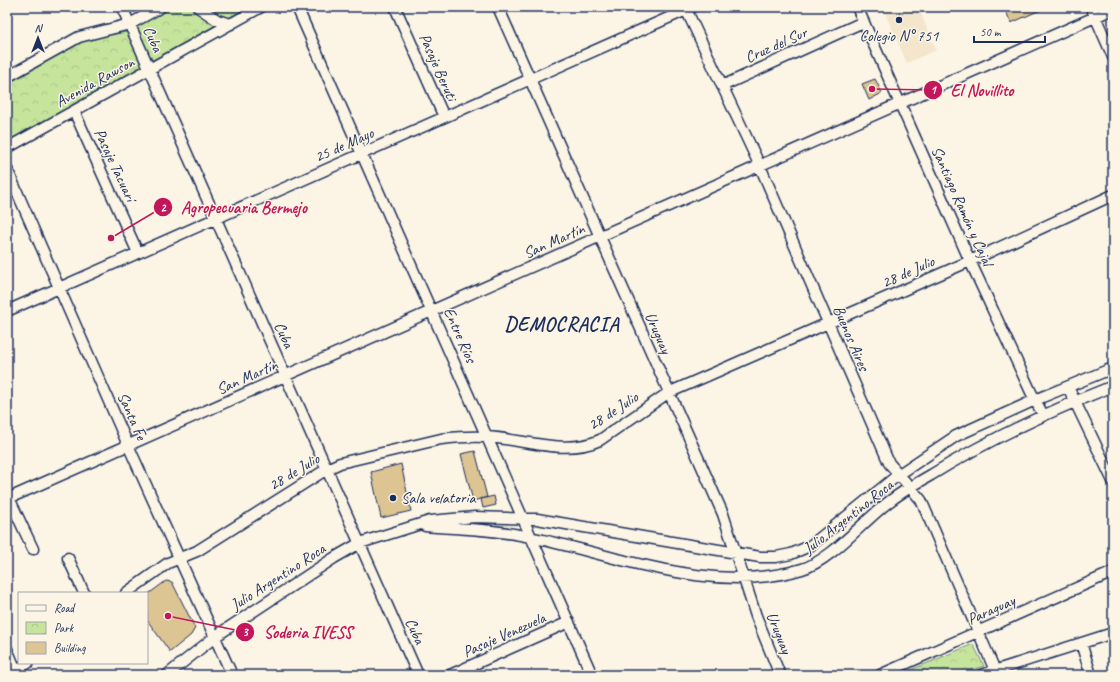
<svg xmlns="http://www.w3.org/2000/svg" width="1120" height="682" viewBox="0 0 1120 682" font-family="Caveat,sans-serif">
<style>
.built{fill:#f3e6cc}
.park{fill:url(#park-crowns);stroke:#708a7d}
.building{fill:#ddc493;stroke:#1b2f5e}
.lines{fill:none;stroke-linecap:round;stroke-linejoin:round}
.minor-casing{stroke:#1b2f5e;stroke-width:13}
.minor{stroke:#fcf5e5;stroke-width:10}
.poi-dot{fill:#1b2f5e;stroke:#fcf5e5;stroke-width:1.5}
.labels{text-anchor:middle;dominant-baseline:central;stroke-width:3;stroke-linejoin:round;paint-order:stroke}
.poi-label{font-size:16px;fill:#1b2f5e;stroke:#fcf5e5}
.street-label{font-size:16px;fill:#1b2f5e;stroke:#fcf5e5}
.district-label{font-size:20px;font-weight:bold;letter-spacing:1px;fill:#1b2f5e;stroke:#fcf5e5}
.leader{fill:none;stroke:#c2185b;stroke-width:1.5}
.callout-dot{fill:#c2185b;stroke:#fcf5e5;stroke-width:1.5}
.mark-label{font-size:12px;text-anchor:middle;font-weight:bold;fill:#fff}
.callout-label{font-size:17px;text-anchor:middle;font-weight:bold;fill:#c2185b;stroke:#fcf5e5;stroke-width:3;stroke-linejoin:round;paint-order:stroke}
</style>
<defs>
<pattern id="park-crowns" width="20" height="18" patternUnits="userSpaceOnUse"><rect width="20" height="18" fill="#c6e49c"/><path d="M2 6a3 3 0 1 1 6 0M12 15a3 3 0 1 1 6 0" fill="none" stroke="#aac489"/></pattern>
</defs>
<rect width="100%" height="100%" fill="#fcf5e5"/>
<filter id="ink" filterUnits="userSpaceOnUse"><feTurbulence type="fractalNoise" baseFrequency=".025" numOctaves="2"/><feDisplacementMap in="SourceGraphic" scale="8" xChannelSelector="R" yChannelSelector="G"/><feConvolveMatrix kernelMatrix="1 2 1 2 8 2 1 2 1" color-interpolation-filters="sRGB"/></filter>
<g filter="url(#ink)">
<path class="built" d="M882,7H918L936,50L907,63Z"/>
<path class="park" d="M173,7H248L7,142V84L85,39L127,32Z
M973,644L984,666L958,675H899Z"/>
<path class="building" d="M1004,7H1047L1011,23Z
M875,79L882,93L869,100L862,84Z
M475,451L487,497L473,501L461,454Z
M401,464L411,511L381,518L371,472Z
M494,496L496,505L483,508L481,499Z
M166,581L172,582L195,628L191,635L170,652L147,620V595Z"/>
<g class="lines">
<defs>
<path id="minor" d="M122,7L418,675
M198,7L217,20L231,24
M297,7L592,675
M395,7L444,117
M498,7L723,514L756,616L780,675
M685,7L760,166L889,463L921,500L997,675
M857,7L970,261L1031,392L1043,415
M1091,7L1113,57
M7,77L79,37L130,24L161,7
M722,86L863,22
M74,111L138,253
M7,148L261,7
M7,169L128,445L232,675
M7,311L693,7
M1068,387L1113,481
M9,498L33,549
M7,499L1113,9
M425,526C460,529 495,529 530,537C616,555 713,596 802,569C832,560 864,520 890,501C903,491 917,483 931,475C989,439 1050,411 1113,386
M68,558L84,593
M126,593L168,563L197,551L327,469L340,463L441,439C457,437 472,436 487,437C524,439 565,456 600,440L668,393L970,261L1113,195
M1081,643L1091,675
M7,649L18,675
M8,675L28,663
M167,675L216,636L334,558L360,543L430,521L475,517L537,519L760,557H776L791,554L810,546L898,475L956,436L1035,400L1113,368
M450,675L569,622
M880,675L1113,572
M981,675L1113,633"/>
</defs>
<use href="#minor" class="minor-casing"/>
<use href="#minor" class="minor"/>
</g>
</g>
<g class="poi-dot">
<circle cx="899" cy="20" r="4"/>
<circle cx="393" cy="498" r="4"/>
</g>
<g class="labels">
<g class="poi-label">
<text x="899" y="36">Colegio N° 751</text>
<text x="401" y="498" text-anchor="start">Sala velatoria</text>
</g>
<g class="street-label">
<text transform="translate(153 39) rotate(66)">Cuba</text>
<text transform="translate(776 45) rotate(-24)">Cruz del Sur</text>
<text transform="translate(438 67) rotate(66)">Pasaje Beruti</text>
<text transform="translate(95 82) rotate(-29)">Avenida Rawson</text>
<text transform="translate(344 145) rotate(-24)">25 de Mayo</text>
<text transform="translate(115 165) rotate(65)">Pasaje Tacuarí</text>
<text transform="translate(962 206) rotate(66)">Santiago Ramón y Cajal</text>
<text transform="translate(554 241) rotate(-24)">San Martín</text>
<text transform="translate(908 272) rotate(-24)">28 de Julio</text>
<text transform="translate(658 333) rotate(66)">Uruguay</text>
<text transform="translate(284 335) rotate(66)">Cuba</text>
<text transform="translate(460 335) rotate(66)">Entre Ríos</text>
<text transform="translate(851 338) rotate(67)">Buenos Aires</text>
<text transform="translate(247 377) rotate(-24)">San Martín</text>
<text transform="translate(613 411) rotate(-33)">28 de Julio</text>
<text transform="translate(132 416) rotate(66)">Santa Fe</text>
<text transform="translate(294 472) rotate(-31)">28 de Julio</text>
<text transform="translate(848 517) rotate(-38)">Julio Argentino Roca</text>
<text transform="translate(278 577) rotate(-33)">Julio Argentino Roca</text>
<text transform="translate(991 610) rotate(-24)">Paraguay</text>
<text transform="translate(415 631) rotate(66)">Cuba</text>
<text transform="translate(779 633) rotate(68)">Uruguay</text>
<text transform="translate(504 635) rotate(-24)">Pasaje Venezuela</text>
</g>
<g class="district-label">
<text x="562" y="324">DEMOCRACIA</text>
</g>
</g>
<path class="leader" d="M872 89L933 90M111 238L163 207M168 616L245 632"/>
<g class="callout-dot">
<circle cx="872" cy="89" r="4"/>
<circle cx="111" cy="238" r="4"/>
<circle cx="168" cy="616" r="4"/>
<circle cx="933" cy="90" r="10"/>
<circle cx="163" cy="207" r="10"/>
<circle cx="245" cy="632" r="10"/>
</g>
<g class="mark-label">
<text x="933" y="94">1</text>
<text x="163" y="212">2</text>
<text x="245" y="636">3</text>
</g>
<g class="callout-label">
<text x="982" y="96">El Novillito</text>
<text x="244" y="213">Agropecuaria Bermejo</text>
<text x="308" y="638">Soderia IVESS</text>
</g>
<rect width="1120" height="682" fill="none" stroke="#fcf5e5" stroke-width="24"/>
<rect x="12" y="12" width="1096" height="658" fill="none" stroke="#1b2f5e" stroke-width="1.5" filter="url(#ink)"/>
<rect x="18" y="592" width="130" height="72" fill="#fcf5e5" stroke="#a2a6af"/>
<rect x="26" y="605" width="20" height="6" fill="#fcf5e5" stroke="#a2a6af"/>
<text x="54" y="612" font-size="12" fill="#1b2f5e">Road</text>
<rect x="26" y="622" width="20" height="12" fill="url(#park-crowns)" stroke="#a2a6af"/>
<text x="54" y="632" font-size="12" fill="#1b2f5e">Park</text>
<rect x="26" y="642" width="20" height="12" fill="#ddc493" stroke="#a2a6af"/>
<text x="54" y="652" font-size="12" fill="#1b2f5e">Building</text>
<g transform="translate(38 38)" stroke="#fcf5e5" stroke-width="3" paint-order="stroke">
<path d="M0-3L7 15L0 10L-7 15Z" fill="#1b2f5e"/>
<text y="-6" font-size="11" font-weight="bold" text-anchor="middle" fill="#1b2f5e">N</text>
</g>
<path d="M974 36v6h71v-6" fill="none" stroke="#1b2f5e" stroke-width="2"/>
<text x="980" y="36" font-size="12" fill="#1b2f5e" stroke="#fcf5e5" stroke-width="3" paint-order="stroke">50 m</text>
</svg>
